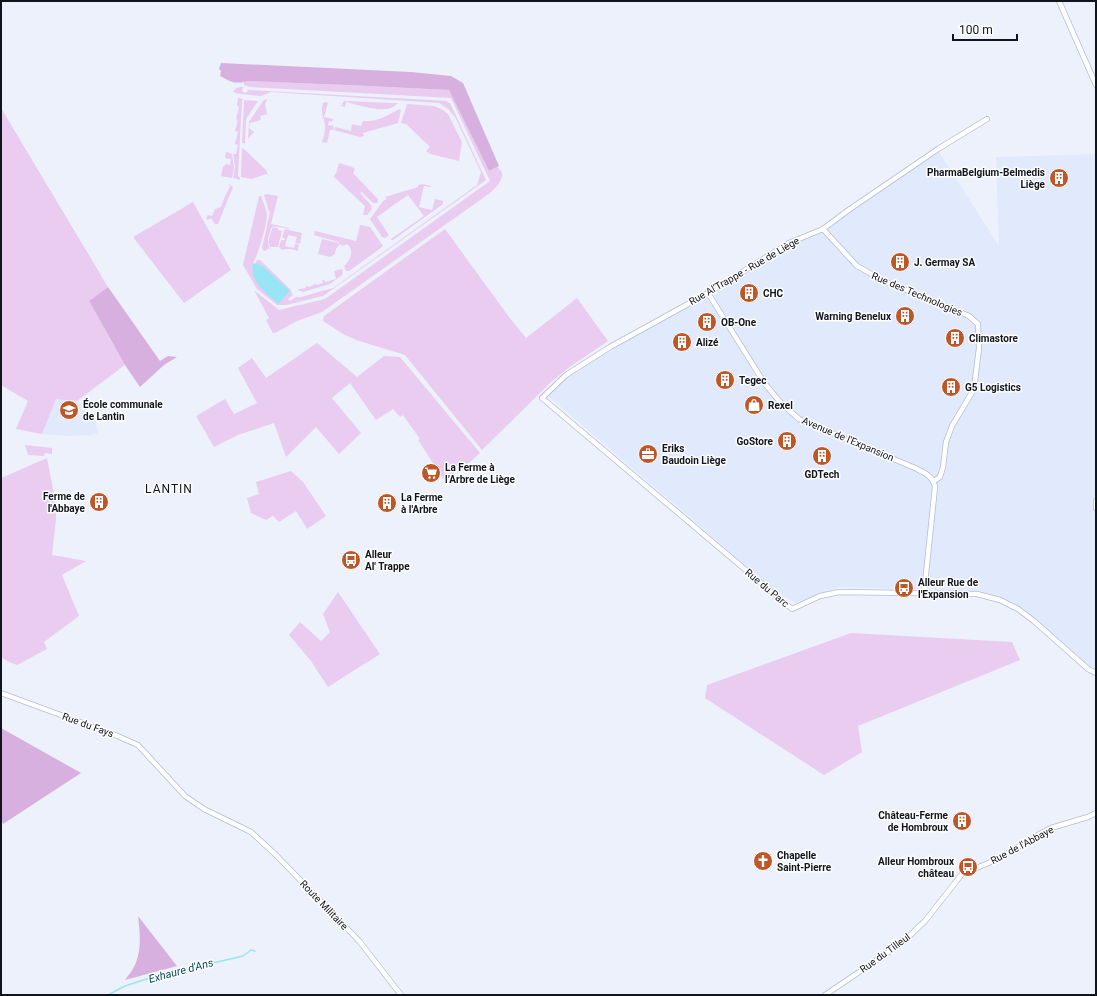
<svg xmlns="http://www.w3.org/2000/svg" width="1097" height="996" viewBox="0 0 1097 996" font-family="Roboto,sans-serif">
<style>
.built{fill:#e1e9fd}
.green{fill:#eaccf0}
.forest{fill:#d8b0df}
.water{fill:#97e5f5}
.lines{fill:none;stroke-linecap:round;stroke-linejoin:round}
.stream{stroke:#97e5f5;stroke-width:1.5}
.minor-casing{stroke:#b2bcd5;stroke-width:6}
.minor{stroke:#fff;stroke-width:4.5}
.labels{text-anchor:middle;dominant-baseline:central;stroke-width:3;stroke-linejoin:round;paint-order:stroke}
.poi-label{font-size:10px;font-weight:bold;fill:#10141c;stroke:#fefefe;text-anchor:start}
.street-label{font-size:10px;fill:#10141c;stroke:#fefefe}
.water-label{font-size:11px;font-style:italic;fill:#034c57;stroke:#fefefe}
.quarter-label{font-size:12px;letter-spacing:1px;fill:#10141c;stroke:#fefefe}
</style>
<rect width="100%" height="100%" fill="#ecf1fb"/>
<path class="built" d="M939,152L999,246L996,157L1096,154V674L1075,654L1023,608L991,595L965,591L839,587L796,603L778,593L548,396L568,375L821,228Z
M56,398L77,401L95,419L98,433L90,435L70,436L42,434Z"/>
<path class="green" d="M249,81L347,85L449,90L489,171L498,167C499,169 501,170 502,173C504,179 495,189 490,193L322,312L297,321L275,333H273L266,320L269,318L254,290L279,310L325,299L490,181L451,98L250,87L244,85V82Z
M241,87H243L242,91L245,93L247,92L248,90L447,101L448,103H450L486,180L323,296L286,305H277L257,289L243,265L259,196H261C263,202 266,208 267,214C267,223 262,240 259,249C257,256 253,261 252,269L263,266L255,264L257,260H260L290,289L293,295L288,299L290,301L296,297H301L333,288L477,185L481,172L455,117L448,109L439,103L271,92L261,96L240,94L233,92L236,88Z
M238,98L244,99L242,100L238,176L240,178V180L233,178L235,167L233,154H236L238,145L235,144L238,132L235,131L238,120L236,119L239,107L237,105Z
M266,99L267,100L265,104L267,114L260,116L261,120L250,123L249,128L254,132L248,139L249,122L263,101Z
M244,100L258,101L246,119L245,143H242Z
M344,101L391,103H398C387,116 360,105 346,102L345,107L341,106Z
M326,102L328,103L324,117L333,119L332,122L329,121L328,125L334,126L333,130H330L327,143L322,142C324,137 325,132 325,126C324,117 320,113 323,103Z
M407,104L434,106L443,110L448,114L462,142L459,161L430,154L426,151L430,147L406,124L401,123Z
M1,108L108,287L89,301L125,365L77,401L56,399L42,434L16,429L28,401L1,385Z
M399,109L401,110L398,123L363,133L364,136L360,137L334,130L335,127L351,131L352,124L361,126L363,121C378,122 386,116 399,109Z
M242,148L244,149L266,170L268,175L266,174L252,179L241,177Z
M226,152L232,154L234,168L232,178L221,176L223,167L226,164L230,165L231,159L225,158Z
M339,163L352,167L355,169L353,173L378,199V201L377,203H373L362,192L360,193L371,205L372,209L367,215H363L365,206L334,177L335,174H336Z
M228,183L233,187L218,224H215L211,218L208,220L206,218L208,215L212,216L215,209L221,207L223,201L230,186Z
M423,184L431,186V187L424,186L419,207L432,210L435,199L443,201V204L393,240H391V239L424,216L408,195L377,217L389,235L385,238L382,237L370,219L384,200L387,199L385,197L418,187V185Z
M266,194L278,196L271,224L289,228V229C284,228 277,226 272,227C269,233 266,242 270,248L269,249L267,247L268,249L264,251L262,248L270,212L269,211L264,195Z
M193,202L231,270L184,303L133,237Z
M360,225L370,227L383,246L381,248L349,271H346L344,266C350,261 355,250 347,244L343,246L341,245L338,242L314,235L315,231L356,241Z
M273,227L278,228V230L282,231L278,247H270C267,241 270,234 273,227Z
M285,229L302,233L300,244L295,243L297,237L288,235L285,246L294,248L295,244L299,245L298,251C293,249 287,248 282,250L279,247L281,240H286L282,237Z
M445,229L509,317L526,338L577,298L608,341L571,366L551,382L482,450L405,355L356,340L343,334L323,321L324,316Z
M322,239L338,243L340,244L336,249L335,254L330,257L318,254Z
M342,269L343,273L342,275L330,284L303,292L298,290L299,289H300L306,288V285L308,287L314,285L315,282L316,285L323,283L322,280H324L325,282L336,279L334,271Z
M317,343L357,377L384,356L400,357L480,453L470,462L444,480L418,440L420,439L403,415L400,417L393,409L376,420L350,383L332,398L361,433L339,454L316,427L286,457L274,423L238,435L214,447L196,416L225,399L234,414L257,403L238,368L252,358L266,378Z
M25,445L52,448V454L45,453L44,456L28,455Z
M47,458L56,504V519L52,555L86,561L62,575L79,616L44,642L47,649L17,665L9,662L1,657V478Z
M291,471L303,482L326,516L307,529L296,511L279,522L273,516L266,520L251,513L247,498L259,494L256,482Z
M338,592L380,654L328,687L311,661L289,635L300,622L321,641L330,632L323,614Z
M851,633L1012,642L1020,660L858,726L862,752L824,775L705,698L707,685Z"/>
<path class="forest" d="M221,63L411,72L451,76L463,83L499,166L489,171L449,90L347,85L249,81C234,84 233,83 220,76L221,71L219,69Z
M108,287L160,361L168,356L177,357L164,365L140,387L125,365L89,301Z
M1,728L81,773L3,824L1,819Z
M138,916L177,966L125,980C128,976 132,971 134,967C142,951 140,933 138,916Z"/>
<path class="water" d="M253,263L263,266L290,291L278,304C266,292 249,282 253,263Z"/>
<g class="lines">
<path class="stream" d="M108,995L125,986L153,977L243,956L251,950L255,951"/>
<defs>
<path id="minor" d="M1059,1L1096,85
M987,119L938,149L850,209L823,229L789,243L708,293L610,347L566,375L542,398L792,609L820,596L839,592L977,594L1000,600L1018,609L1034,621L1088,669L1096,673
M823,229L857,266L882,280L969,316L978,324L979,348L974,389L952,426L946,442L943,467L940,477L934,481
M708,293L765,384L782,404L799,419L915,468C925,473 933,476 935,487L924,593
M1096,501V508
M1,693L115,735L138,745L185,796L204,809L251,832L276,855L360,942L401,995
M825,995L902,943L925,921L962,874L998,859L1038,835L1051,828L1088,817L1096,813"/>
</defs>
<use href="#minor" class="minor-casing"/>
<use href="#minor" class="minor"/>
</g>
<defs>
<symbol id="building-disc" viewBox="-11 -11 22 22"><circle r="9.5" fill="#bd5728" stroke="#fefefe"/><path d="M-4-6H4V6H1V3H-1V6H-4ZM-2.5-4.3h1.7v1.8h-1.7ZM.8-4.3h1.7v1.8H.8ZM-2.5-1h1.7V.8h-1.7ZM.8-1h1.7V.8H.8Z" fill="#fff"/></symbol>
<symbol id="shop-disc" viewBox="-11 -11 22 22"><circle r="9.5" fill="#bd5728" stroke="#fefefe"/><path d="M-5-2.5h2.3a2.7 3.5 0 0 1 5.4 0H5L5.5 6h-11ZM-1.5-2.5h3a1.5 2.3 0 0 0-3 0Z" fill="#fff"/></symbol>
<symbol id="school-disc" viewBox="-11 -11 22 22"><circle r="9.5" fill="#bd5728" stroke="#fefefe"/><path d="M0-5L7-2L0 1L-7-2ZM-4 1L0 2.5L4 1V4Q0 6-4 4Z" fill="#fff"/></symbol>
<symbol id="office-disc" viewBox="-11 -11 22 22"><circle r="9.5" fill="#bd5728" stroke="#fefefe"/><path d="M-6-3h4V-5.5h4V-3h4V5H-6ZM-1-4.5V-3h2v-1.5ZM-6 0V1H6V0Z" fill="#fff"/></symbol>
<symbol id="supermarket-disc" viewBox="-11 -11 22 22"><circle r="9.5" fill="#bd5728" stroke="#fefefe"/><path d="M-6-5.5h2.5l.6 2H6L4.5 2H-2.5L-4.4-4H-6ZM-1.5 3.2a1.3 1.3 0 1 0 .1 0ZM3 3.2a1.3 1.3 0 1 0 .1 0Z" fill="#fff"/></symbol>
<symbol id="bus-disc" viewBox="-11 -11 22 22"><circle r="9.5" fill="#bd5728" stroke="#fefefe"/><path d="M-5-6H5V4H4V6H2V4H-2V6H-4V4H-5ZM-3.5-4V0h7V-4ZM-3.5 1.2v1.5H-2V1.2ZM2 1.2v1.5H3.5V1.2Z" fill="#fff"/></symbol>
<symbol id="church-disc" viewBox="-11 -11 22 22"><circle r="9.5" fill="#bd5728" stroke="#fefefe"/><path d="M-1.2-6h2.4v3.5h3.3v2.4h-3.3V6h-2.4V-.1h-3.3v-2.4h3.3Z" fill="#fff"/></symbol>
</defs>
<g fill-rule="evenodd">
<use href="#building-disc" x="1048" y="167" width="22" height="22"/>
<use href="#building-disc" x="889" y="251" width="22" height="22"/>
<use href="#building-disc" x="738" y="282" width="22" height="22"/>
<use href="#building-disc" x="894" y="305" width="22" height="22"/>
<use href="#building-disc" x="696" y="311" width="22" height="22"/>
<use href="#building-disc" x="944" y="327" width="22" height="22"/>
<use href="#building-disc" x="671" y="331" width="22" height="22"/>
<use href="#building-disc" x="714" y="369" width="22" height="22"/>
<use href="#building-disc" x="940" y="376" width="22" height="22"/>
<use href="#shop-disc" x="743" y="394" width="22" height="22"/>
<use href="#school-disc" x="58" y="399" width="22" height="22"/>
<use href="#building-disc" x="776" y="430" width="22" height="22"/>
<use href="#office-disc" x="637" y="443" width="22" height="22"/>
<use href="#building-disc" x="811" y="445" width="22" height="22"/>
<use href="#supermarket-disc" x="420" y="462" width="22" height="22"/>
<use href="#building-disc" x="88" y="491" width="22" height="22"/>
<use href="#building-disc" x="376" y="492" width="22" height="22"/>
<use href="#bus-disc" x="340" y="549" width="22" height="22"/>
<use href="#bus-disc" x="893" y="577" width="22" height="22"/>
<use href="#building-disc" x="951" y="810" width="22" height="22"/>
<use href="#church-disc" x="752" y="850" width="22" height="22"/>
<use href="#bus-disc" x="957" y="856" width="22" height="22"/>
</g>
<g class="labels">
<g class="poi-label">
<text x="1045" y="172" text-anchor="end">PharmaBelgium-Belmedis<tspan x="1045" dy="12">Liège</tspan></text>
<text x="914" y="262">J. Germay SA</text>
<text x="763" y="293">CHC</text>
<text x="891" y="316" text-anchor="end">Warning Benelux</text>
<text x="721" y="322">OB-One</text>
<text x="969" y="338">Climastore</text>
<text x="696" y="342">Alizé</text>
<text x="739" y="380">Tegec</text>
<text x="965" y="387">G5 Logistics</text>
<text x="83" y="404">École communale<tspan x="83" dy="12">de Lantin</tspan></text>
<text x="768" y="405">Rexel</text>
<text x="773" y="441" text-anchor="end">GoStore</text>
<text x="662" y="448">Eriks<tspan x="662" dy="12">Baudoin Liège</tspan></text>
<text x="445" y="467">La Ferme à<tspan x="445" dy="12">l’Arbre de Liège</tspan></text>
<text x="822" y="474" text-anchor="middle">GDTech</text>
<text x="85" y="496" text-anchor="end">Ferme de<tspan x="85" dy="12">l'Abbaye</tspan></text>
<text x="401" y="497">La Ferme<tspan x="401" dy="12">à l'Arbre</tspan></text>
<text x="365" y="554">Alleur<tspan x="365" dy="12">Al' Trappe</tspan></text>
<text x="918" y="582">Alleur Rue de<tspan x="918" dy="12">l'Expansion</tspan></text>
<text x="948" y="815" text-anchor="end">Château-Ferme<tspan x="948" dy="12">de Hombroux</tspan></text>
<text x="777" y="855">Chapelle<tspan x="777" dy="12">Saint-Pierre</tspan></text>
<text x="954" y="861" text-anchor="end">Alleur Hombroux<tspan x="954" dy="12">château</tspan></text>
</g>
<g class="street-label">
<text transform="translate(744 271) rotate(-30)">Rue Al'Trappe - Rue de Liège</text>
<text transform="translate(917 294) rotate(23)">Rue des Technologies</text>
<text transform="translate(848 439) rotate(23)">Avenue de l'Expansion</text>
<text transform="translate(767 588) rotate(40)">Rue du Parc</text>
<text transform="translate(88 725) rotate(20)">Rue du Fays</text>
<text transform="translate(1022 845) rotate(-28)">Rue de l'Abbaye</text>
<text transform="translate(324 905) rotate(46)">Route Militaire</text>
<text transform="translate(885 953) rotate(-36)">Rue du Tilleul</text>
</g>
<g class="water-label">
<text transform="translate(181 971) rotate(-15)">Exhaure d'Ans</text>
</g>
<g class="quarter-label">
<text x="169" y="489">LANTIN</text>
</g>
</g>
<rect width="1097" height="996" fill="none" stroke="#10141c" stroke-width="4"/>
<path d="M953 34v6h64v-6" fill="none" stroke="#10141c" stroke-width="2"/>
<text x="959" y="34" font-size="12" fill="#10141c" stroke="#fefefe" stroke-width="3" paint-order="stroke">100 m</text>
</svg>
